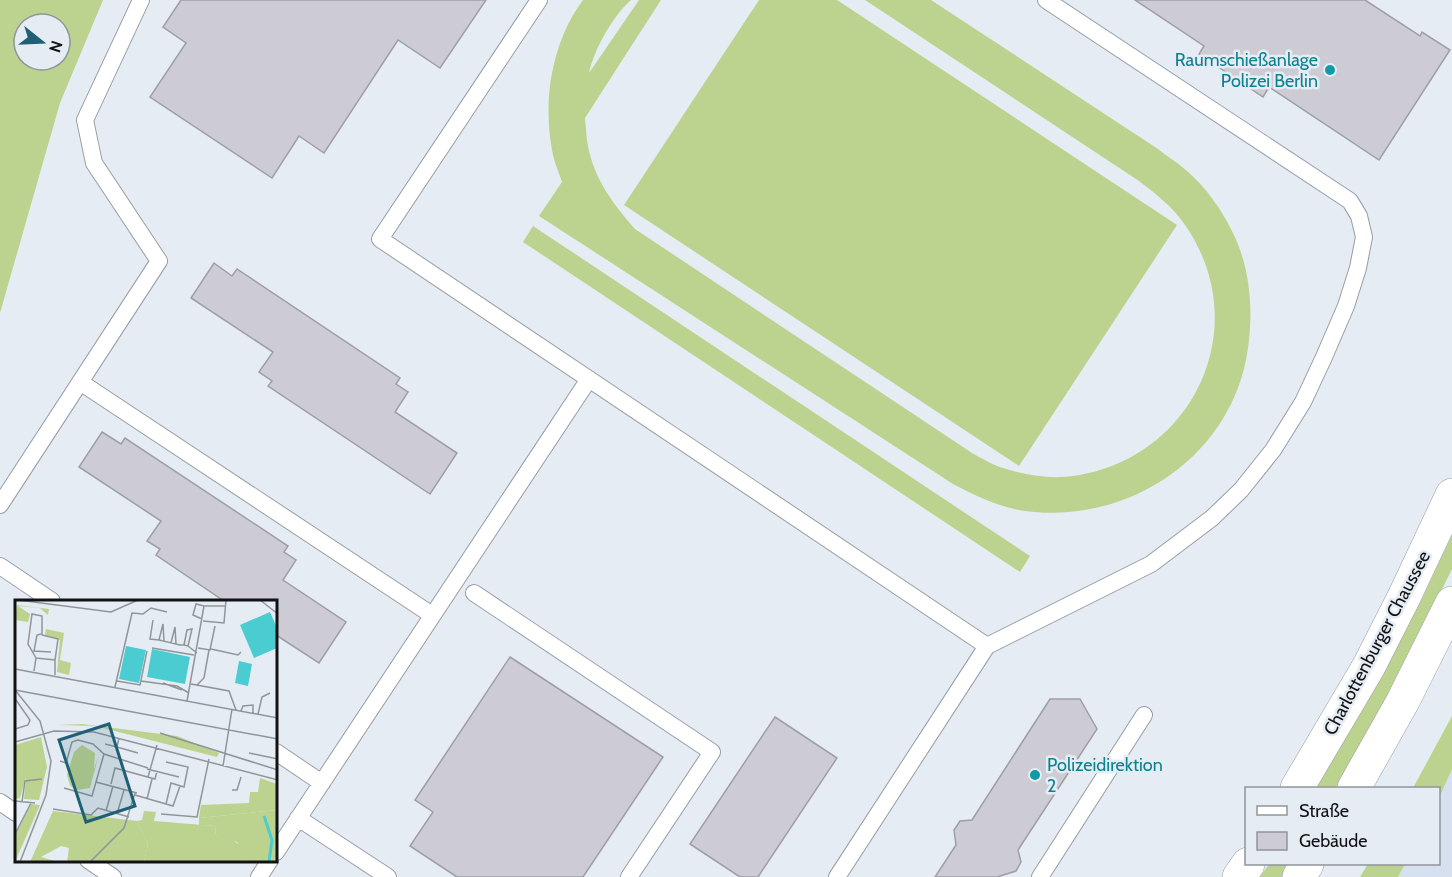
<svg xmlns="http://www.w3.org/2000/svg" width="1452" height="877" viewBox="0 0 1452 877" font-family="Cabin,sans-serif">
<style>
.built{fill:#d6e0ee}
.grass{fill:#bbd38f;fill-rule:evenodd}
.building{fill:#cdccd5;stroke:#9f9ea7;stroke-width:1.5}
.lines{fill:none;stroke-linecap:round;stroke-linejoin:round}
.service-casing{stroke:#989da4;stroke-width:18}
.secondary-casing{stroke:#989da4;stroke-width:34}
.service{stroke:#fff;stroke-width:16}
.secondary{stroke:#fff;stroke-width:33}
.culture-dot{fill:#0f9aa8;stroke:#e6ecf3;stroke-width:2}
.labels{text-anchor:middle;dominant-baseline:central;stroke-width:5;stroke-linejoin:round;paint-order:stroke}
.culture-label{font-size:18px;fill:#0d838f;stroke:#e6ecf3;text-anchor:end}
.street-label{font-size:18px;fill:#101214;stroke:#e6ecf3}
.inset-river{fill:none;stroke:#4bccd0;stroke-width:3}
.inset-road{fill:none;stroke:#90959a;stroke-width:1.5}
.view{fill:#1f6074;fill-opacity:0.15;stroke:#1f6074;stroke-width:3}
.inset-edge{fill:none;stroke:#101214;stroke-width:3}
</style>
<rect width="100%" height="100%" fill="#e6ecf3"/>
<path class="built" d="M1452,769V877H1398L1405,864H1438L1439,798Z"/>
<path class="grass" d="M0,0H103L60,103L0,313ZM24,24H60V60H24Z
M583,0H631C612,17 594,50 589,73L639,0H661L585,118C586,127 586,137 588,146C594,179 614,205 635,229L972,453C981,458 991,464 1000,467C1020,474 1043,478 1063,477C1189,467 1258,330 1185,225C1173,207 1156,194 1139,181L865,0H931L1158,149C1168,157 1178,163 1187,171C1206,187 1223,212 1233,233C1247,261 1252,296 1250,327C1249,346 1246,366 1239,385C1208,472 1116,523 1025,511C999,507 976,496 953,484L539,216L562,182C559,173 555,164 553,155C542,103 551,43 583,0Z
M759,0H837L1177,225L1019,466L624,205Z
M533,226L1030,556L1020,572L523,242Z
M1452,535V569L1406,662L1353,761L1336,788H1316L1372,694L1421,601Z
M1452,716V769L1439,798L1438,788H1413Z
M1269,864H1290L1282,877H1260Z
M1368,864H1405L1398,877H1360Z"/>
<path class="building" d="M181,0H486L440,68L398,40L324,153L299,136L272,178L150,97L186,43L163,27Z
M1135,0H1365L1420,36L1422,32L1450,50L1379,160L1269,87L1263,97L1199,54L1204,46Z
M214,263L232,276L237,269L400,378L396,384L408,392L395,412L457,453L430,494L268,386L272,381L259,372L273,352L191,298Z
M102,432L121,444L125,438L288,546L284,552L296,560L283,580L346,622L319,663L276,635V601H224L156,555L160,549L147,541L161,521L79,467Z
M510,657L663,757L583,877H457L410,846L433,812L415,800Z
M1050,699H1080L1097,729L1018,850L1021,862L1016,871L997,877H935L956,845L954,830L960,821L972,820Z
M775,717L837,758L758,877H740L690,844Z"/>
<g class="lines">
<defs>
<path id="service" d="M539,0L380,239L987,646
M80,382L432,615
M0,505L159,261L94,163L85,120L141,0
M0,566L52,601
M474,593L712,752L629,877
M276,752L322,783
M0,802L16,813
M298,818L388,877
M276,852L589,379
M88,860L113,877
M259,877L270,860
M837,877L987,646L1151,564L1212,518L1241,490L1273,450L1303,402L1324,357L1346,306L1358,268L1364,237L1359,216L1350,201L1046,0
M1040,877L1144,715"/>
<path id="secondary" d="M1297,788L1369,666L1404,597L1452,495
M1354,788L1403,701L1452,603
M1239,877L1248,864
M1299,877L1307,864"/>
</defs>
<use href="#service" class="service-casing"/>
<use href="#secondary" class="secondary-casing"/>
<use href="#service" class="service"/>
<use href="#secondary" class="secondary"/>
</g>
<g class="culture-dot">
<circle cx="1330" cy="70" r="6"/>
<circle cx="1035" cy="775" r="6"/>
</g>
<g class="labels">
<g class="culture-label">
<text x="1318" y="60">Raumschießanlage<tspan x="1318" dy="21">Polizei Berlin</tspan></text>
<text x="1047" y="765" text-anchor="start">Polizeidirektion<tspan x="1047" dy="21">2</tspan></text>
</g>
<g class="street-label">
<text transform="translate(1377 643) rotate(-62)">Charlottenburger Chaussee</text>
</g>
</g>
<g transform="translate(15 600)">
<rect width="262" height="262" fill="#e6ecf3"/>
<path d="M2,5L34,9L33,15L25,8L3,6L15,14L13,22L0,20ZM31,29L49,33L45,60L56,63L54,75L42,72L45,40L30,35ZM67,124L162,136L204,153L202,157L194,155L80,126L43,125ZM67,145L80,153L79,169L84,154L75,188L63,190L55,186L52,175L59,152ZM38,211L122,221L133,244L129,262H52L54,248L46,246L26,257L43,262H15Z" fill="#bbd38f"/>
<path d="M16,204L25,205L0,262V235Z" fill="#bbd38f"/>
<path d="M129,211L141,212L139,221L200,226L201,235L215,238L227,247L231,262H129L133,244L122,221L127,220Z" fill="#bbd38f"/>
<path d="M26,137L32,167L24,200L9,199L11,177L5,198L0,199V145ZM262,210V262H231L222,242L201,235L200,226L184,225V218Z" fill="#bbd38f"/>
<path d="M245,178L262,184V210L184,218L186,205L234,203L235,192H243Z" fill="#bbd38f"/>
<path d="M255,12L262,28V48L239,58L225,25ZM111,46L131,50L124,83L104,79ZM137,49L175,57L170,84L132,77ZM224,61L237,64L233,86L220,83Z" fill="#4bccd0"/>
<path class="inset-river" d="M249,216L257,240L254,262"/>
<path class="inset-road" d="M3,0L96,12L123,0M245,0L263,14M187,19L178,15L181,4L189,6M138,20L135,39L144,40M188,21L209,23L211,0M0,30V53M26,34L22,35L19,51L36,52M149,41L148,24L144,40L165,45H169M156,43L160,27L161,44M173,46L169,45L172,30L177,29L173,46L182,53M137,48L179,55M183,48L195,50L200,26M196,49L223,55L226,52M21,58L13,44L17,14L27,16V35L43,39L40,60M0,69L263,118M19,71L21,58L40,60V75M102,81L125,85L132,51M126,81L162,86L174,93M148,83L167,90M176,84L214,91L221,110M182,85L189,78L194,50M100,87L117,13L128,14L136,8L152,12M0,90L25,121L36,161L31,195L5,262M0,90L263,139M172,101L189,6H211M226,111L228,106L238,105V113M243,114L247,97L255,93M0,129L13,125L15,120L1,100M145,133L263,170M0,142L39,131L79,132L263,180M90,144L102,147L104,138M102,147L123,153M234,153L263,159M45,161L51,163L57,142L63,140L78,144L89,154L133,168M208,166L217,109M132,169L164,177M133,177L142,145M81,182L122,193M96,184L100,168L140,179L142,171M49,188L77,196L89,154M217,190H222L226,177M120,195L158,206L165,186M132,199L137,179M0,201L20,203M7,202L10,181L27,179M151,204L156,183L169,187L173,167L151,162M38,209L76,215L83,208L114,217M91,211L98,186M102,214L109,190M146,214L182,217L194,159M0,234L16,203M75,262L109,228L120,193"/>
<path class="view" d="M94,124L120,206L71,222L44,140Z"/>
<rect width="262" height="262" class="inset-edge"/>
</g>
<rect x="1245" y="787" width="195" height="78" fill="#e6ecf3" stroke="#90959a" stroke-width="1.5"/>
<rect x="1257" y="806" width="30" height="9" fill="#ffffff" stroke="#90959a" stroke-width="1.5"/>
<text x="1299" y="817" font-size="18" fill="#101214">Straße</text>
<rect x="1257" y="832" width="30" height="18" fill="#cdccd5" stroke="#90959a" stroke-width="1.5"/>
<text x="1299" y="847" font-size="18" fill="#101214">Gebäude</text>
<g transform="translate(42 42) rotate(108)"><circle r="28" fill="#e6ecf3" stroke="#90959a" stroke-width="1.5"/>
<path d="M0-4.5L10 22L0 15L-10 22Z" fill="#1f6074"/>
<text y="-9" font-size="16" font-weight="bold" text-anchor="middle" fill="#101214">N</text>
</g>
</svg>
